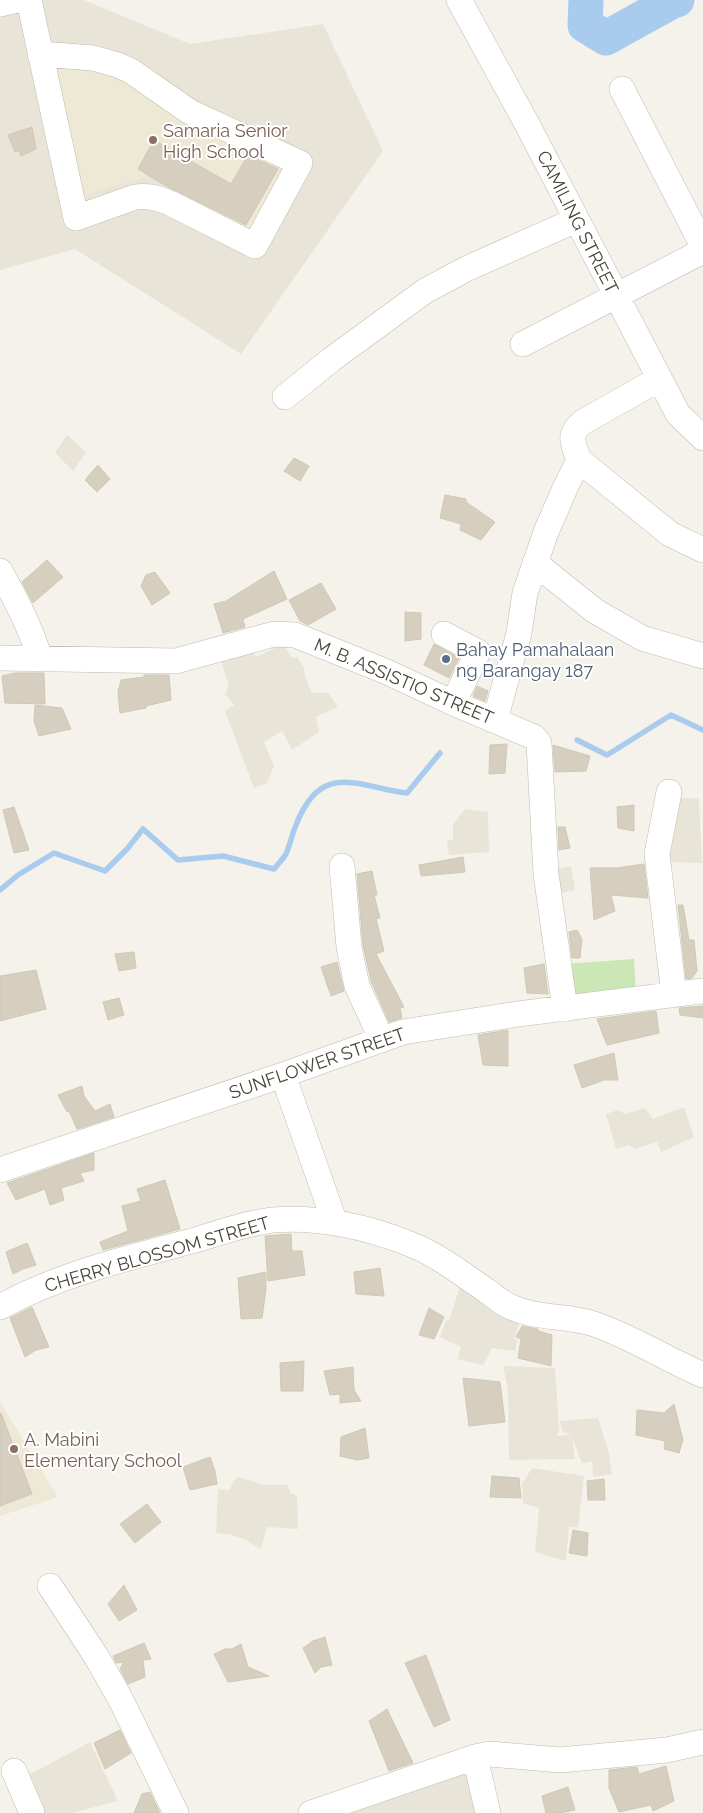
<svg xmlns="http://www.w3.org/2000/svg" width="703" height="1813" viewBox="0 0 703 1813" font-family="Raleway,sans-serif">
<style>
.residential{fill:#e8e5d8}
.education{fill:#ede9d5}
.green{fill:#cbe7b5}
.lines{fill:none;stroke-linecap:round;stroke-linejoin:round}
.stream{stroke:#a9cbee;stroke-width:5.5}
.river{stroke:#a9cbee;stroke-width:35}
.building{fill:#d6cfc0;stroke:#d0c8b3}
.minor-casing{stroke:#c0bbad;stroke-width:26}
.minor{stroke:#fff;stroke-width:25}
.education-dot{fill:#8d6e63;stroke:#fff;stroke-width:2}
.service-dot{fill:#5c6f8a;stroke:#fff;stroke-width:2}
.labels{text-anchor:middle;dominant-baseline:central;stroke-width:4;stroke-linejoin:round;paint-order:stroke}
.education-label{font-size:18px;fill:#785e54;stroke:#fff;text-anchor:start}
.street-label{font-size:18px;fill:#484438;stroke:#fff}
.service-label{font-size:18px;fill:#4e5e75;stroke:#fff;text-anchor:start}
</style>
<rect width="100%" height="100%" fill="#f4f2ea"/>
<path class="residential" d="M0,0H84L190,44L323,24L383,151L241,354L75,249L0,270Z
M67,435L86,452L73,471L55,453Z
M283,644L292,658L297,657L304,667L305,676L312,693H328L338,707L316,717L319,732L292,750L282,731L264,742L274,766L267,783L254,788L225,711L234,705L225,694L229,685L222,664L224,657L249,645L256,657Z
M662,796L699,799L702,863L663,862Z
M465,809L488,812L489,852L449,855L447,841L453,839V825Z
M571,866L575,890L558,894L553,870Z
M684,1107L694,1137L661,1152L657,1142L635,1149L628,1145L616,1149L606,1114L618,1110L625,1114L645,1108L653,1119Z
M460,1287L521,1319L514,1339L518,1340L515,1351L492,1348L483,1365L457,1359L461,1347L440,1337L446,1321L449,1320Z
M503,1366L555,1368L559,1430L557,1436L571,1435L562,1431L560,1421L598,1418L609,1454L612,1474L593,1477L592,1461L582,1463L572,1438L575,1459L509,1460L508,1389Z
M532,1468L584,1476L578,1527H569L566,1561L535,1552L539,1508L523,1503L522,1484Z
M239,1477L264,1485H288L290,1493L297,1496L298,1529L267,1527L261,1549L244,1539L232,1535L216,1533L218,1489L230,1490L233,1481Z
M90,1742L118,1801L72,1813H30L18,1781Z
M469,1771L476,1813H352L350,1808Z"/>
<path class="education" d="M55,66L118,68L289,164L252,236L149,176L85,195Z
M0,1402L58,1497L0,1516Z"/>
<path class="green" d="M634,959L636,993L568,998L565,964Z"/>
<g class="lines">
<path class="stream" d="M577,740L607,755L671,715L703,730
M0,890L18,875L54,853L105,871L127,849L143,829L178,860L223,856L274,869C278,864 283,859 286,854C290,845 292,834 296,825C321,761 355,786 407,793L440,753"/>
<path class="river" d="M586,0L585,25L606,38L673,1L677,0"/>
</g>
<path class="building" d="M32,127L36,149L21,156L19,150L15,152L8,135Z
M154,140L231,184L248,155L278,169L246,225L168,187L138,169Z
M294,458L309,466L300,481L284,471Z
M98,465L110,479L97,492L85,480Z
M445,495L466,499V502L495,522L481,540L460,530L461,524L440,518Z
M47,560L63,577L33,603L22,582Z
M274,571L287,599L243,619L245,627L223,633L214,604L226,601Z
M155,572L170,593L152,605L141,586L146,575Z
M321,583L336,609L308,625L300,621L289,600Z
M405,612L421,613V639L405,641Z
M434,644L459,658L449,678L424,665Z
M15,673H44L45,704L5,703L2,676Z
M144,675H169L171,700L146,706V708L120,713L118,692L121,680L144,677Z
M477,686L488,691L485,701L473,696Z
M35,705L62,708L71,729L39,736L34,721Z
M507,744L505,773L489,774L490,745Z
M553,745L590,756L586,771L555,772Z
M634,805V831L618,828L617,807Z
M14,807L29,850L14,853L3,810Z
M558,827H565L570,848L559,850Z
M463,857L465,872L421,876L419,865Z
M644,864L648,898L611,895L615,911L594,920L590,868H617Z
M372,871L377,895H374L380,918L376,919L384,951L376,954L404,1007L400,1008L402,1018L389,1022L371,981L363,945L357,874Z
M678,905H683L689,940H694L697,971L692,978L686,979Z
M577,930L582,939L580,958H572L569,932Z
M134,952L136,968L119,971L115,954Z
M337,962L344,991L331,996L321,967Z
M544,964L548,994L527,993L524,968Z
M36,970L46,1009L0,1021V976Z
M119,998L124,1015L108,1020L103,1002Z
M703,1006V1018L680,1015L679,1008Z
M656,1011L659,1033L607,1045L597,1019Z
M508,1030V1066L483,1065L478,1035Z
M614,1053L618,1080H604L582,1088L574,1065Z
M82,1086L84,1096L95,1111L110,1104L114,1117L77,1129L69,1111L67,1112L58,1095Z
M94,1153V1170L80,1173L84,1181L61,1188L64,1200L50,1205L45,1189L16,1200L7,1183Z
M165,1180L180,1229L103,1250L100,1242L128,1231L122,1206L141,1201L137,1189Z
M291,1234L292,1251H302L305,1275L268,1281L265,1236Z
M27,1243L36,1265L23,1269L13,1274L6,1252Z
M380,1268L384,1296L356,1294L354,1272Z
M266,1272V1289L262,1318L241,1319L238,1278Z
M32,1307L49,1347L36,1350L25,1357L10,1318Z
M429,1308L444,1317L434,1339L419,1335Z
M522,1326L538,1329V1331L552,1335L551,1366L518,1358L521,1339L516,1337Z
M304,1361L303,1391H281L280,1363Z
M353,1367L354,1390L361,1401L340,1403V1394L330,1395L324,1371Z
M463,1378L500,1382L505,1422L469,1426Z
M674,1404L683,1440L679,1453L664,1449L665,1441L636,1435L637,1410L664,1413Z
M0,1413H1L32,1494L0,1506Z
M365,1428L369,1458L357,1460L340,1456L341,1437Z
M210,1457L215,1471L217,1484L190,1490L183,1467Z
M492,1476L519,1478L521,1498L490,1497Z
M604,1479L605,1500H588L587,1481Z
M147,1504L161,1522L135,1543L120,1524Z
M573,1530L588,1533L587,1556L569,1553Z
M124,1585L137,1610L119,1621L108,1604Z
M325,1637L332,1665L321,1667L315,1673L303,1648L313,1641Z
M144,1643L151,1659L143,1660L145,1677L128,1684L120,1669L124,1662L116,1663L113,1656Z
M241,1644L248,1667L269,1676L228,1682L214,1654L225,1649H232Z
M426,1655L450,1720L434,1727L405,1663Z
M387,1709L413,1763L389,1771L369,1721Z
M120,1730L131,1753L105,1769L94,1743Z
M666,1766L674,1801L653,1811L651,1805L619,1812L609,1788V1770L637,1767L639,1774Z
M568,1787L575,1810L559,1813H546L542,1796Z
M150,1792L160,1813H134L142,1794Z"/>
<g class="lines">
<defs>
<path id="minor" d="M29,0L76,218L135,197C148,195 158,198 170,203L255,246L300,163L190,112L131,71L118,65L93,58L40,54
M459,0L527,124L678,414L703,438
M0,4L18,0
M622,89L703,246
M523,344L703,251
M285,397L332,359L425,291L468,268L576,220
M579,460C573,443 567,435 583,422L659,379
M535,563L595,611L642,638L703,656
M0,571C16,600 31,628 40,659
M444,634L478,652L453,703
M0,658L176,661L274,634L295,635L387,672L453,703L534,737L539,743L546,874L565,1009
M495,720L519,633L525,593L546,532L566,486L579,460L670,534L703,550
M669,792L657,854L674,995
M342,866L349,947L357,986L382,1040
M283,1075L335,1223
M0,1170L283,1075L403,1032L518,1014L703,991
M0,1307C60,1274 127,1258 192,1241C219,1233 246,1223 273,1220C318,1216 368,1227 410,1244C438,1255 462,1274 487,1291C494,1296 501,1302 509,1306C535,1319 567,1315 594,1324C632,1337 666,1359 703,1375
M50,1586L96,1656L121,1700L176,1813
M475,1757L488,1813
M14,1771L32,1813
M311,1813L475,1757L490,1754L560,1760L667,1750L703,1742"/>
</defs>
<use href="#minor" class="minor-casing"/>
<use href="#minor" class="minor"/>
</g>
<g class="education-dot">
<circle cx="153" cy="140" r="5"/>
<circle cx="14" cy="1449" r="5"/>
</g>
<circle class="service-dot" cx="446" cy="659" r="5"/>
<g class="labels">
<g class="education-label">
<text x="163" y="130">Samaria Senior<tspan x="163" dy="21">High School</tspan></text>
<text x="24" y="1439">A. Mabini<tspan x="24" dy="21">Elementary School</tspan></text>
</g>
<g class="street-label">
<text transform="translate(578 222) rotate(63)">CAMILING STREET</text>
<text transform="translate(404 681) rotate(23)">M. B. ASSISTIO STREET</text>
<text transform="translate(317 1063) rotate(-19)">SUNFLOWER STREET</text>
<text transform="translate(157 1254) rotate(-16)">CHERRY BLOSSOM STREET</text>
</g>
<g class="service-label">
<text x="456" y="649">Bahay Pamahalaan<tspan x="456" dy="21">ng Barangay 187</tspan></text>
</g>
</g>
</svg>
